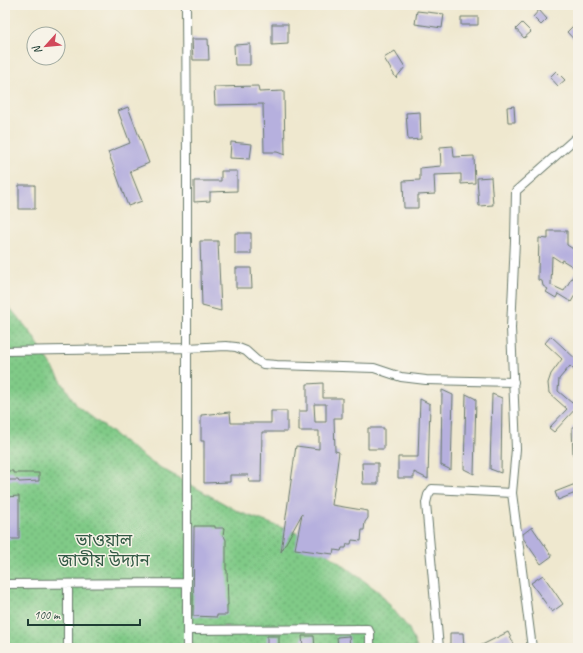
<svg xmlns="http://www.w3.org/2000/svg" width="583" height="653" viewBox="0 0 583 653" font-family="Caveat,'Noto Sans Bengali',sans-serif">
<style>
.park{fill:url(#park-dots);stroke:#50845e}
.building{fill:#b6b0de;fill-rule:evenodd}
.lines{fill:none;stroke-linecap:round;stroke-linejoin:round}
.minor-casing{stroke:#68796a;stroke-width:10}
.minor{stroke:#fff;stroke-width:8}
.labels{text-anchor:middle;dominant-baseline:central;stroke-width:3;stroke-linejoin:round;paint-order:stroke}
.park-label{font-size:17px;fill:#325945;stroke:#f7f3e8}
</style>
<defs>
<pattern id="park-dots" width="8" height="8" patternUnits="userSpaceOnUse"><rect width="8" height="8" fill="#80ca87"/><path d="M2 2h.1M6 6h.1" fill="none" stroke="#68a56f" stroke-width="1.8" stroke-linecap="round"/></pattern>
</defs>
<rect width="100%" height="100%" fill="#f7f3e8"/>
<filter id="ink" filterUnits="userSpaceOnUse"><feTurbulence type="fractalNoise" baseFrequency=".025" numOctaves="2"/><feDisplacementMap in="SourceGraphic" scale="8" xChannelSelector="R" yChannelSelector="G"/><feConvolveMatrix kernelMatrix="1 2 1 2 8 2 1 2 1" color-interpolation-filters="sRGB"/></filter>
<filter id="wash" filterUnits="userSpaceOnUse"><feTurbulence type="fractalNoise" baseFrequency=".012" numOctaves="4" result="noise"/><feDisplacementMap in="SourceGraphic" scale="16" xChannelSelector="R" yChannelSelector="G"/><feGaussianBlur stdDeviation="0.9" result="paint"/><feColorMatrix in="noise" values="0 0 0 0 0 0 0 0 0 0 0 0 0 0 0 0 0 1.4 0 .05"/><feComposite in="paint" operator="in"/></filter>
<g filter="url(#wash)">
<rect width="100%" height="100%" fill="#efe8cf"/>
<path class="park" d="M5,302L31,333L77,406L152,463L239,512L302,535L379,592L409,629L417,648H5Z"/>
<g id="blocks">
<path class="building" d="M539,10L547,19L541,25L533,17Z
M417,11L444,14L442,28L415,24Z
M461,17H478V25H461Z
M522,23L531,32L524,38L516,29Z
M272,24H288V44L272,45Z
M573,26L578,31V44L567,32Z
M192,39H208L209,60H193Z
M250,44V65H235L234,45Z
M395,51L405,67L396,78L384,58Z
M556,71L565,80L558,86L550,77Z
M258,86L259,92L284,91L285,155L277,152H264L263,104L215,105L214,87Z
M514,106L515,122H508L507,107Z
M128,107L149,163L130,171L142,201L128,206L108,152L130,143L118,111Z
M420,112L421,139L408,140L406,113Z
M231,142L252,144L250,159L230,158Z
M453,146L454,157L474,156L475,183L461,184V174L434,175L435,194L418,195V208H404L403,181L420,180V168L441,166L440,147Z
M221,171H237V191L210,192V201L194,202V181H221Z
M491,177L493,205L479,206L477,178Z
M19,185H35V209H19Z
M548,231H567V245L578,252V290L571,302L558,294L556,298L546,292L548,289L543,286L542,281L538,280V273L539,238L548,239ZM552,256L561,262L562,260L577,269L564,291L551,285Z
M235,233H251V254H235Z
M200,241H218L221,311L202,306Z
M236,268H251L252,288H236Z
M551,336L578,361V374L570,366L559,379L558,391L572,403L578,397V406L554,432L549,428L567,409L549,393L548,383L551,374L562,359L545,343Z
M323,383V398H342V418H334L335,451L339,452L332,505L368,511V518L365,522L364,530H362L361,541L352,540L351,544H347L346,548H342L341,551L334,550L333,554L295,549L302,514L281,552L296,446L319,449V431H299V411H307V384ZM314,404H326V422H315Z
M442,390L453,395L451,470L441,465Z
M466,394L476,399L474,474L464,469Z
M492,394L502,398L501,473L490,469Z
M420,399L430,404L428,479L414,472V478H398V457H418Z
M271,411H287V432H262L261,482H249L248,475H230V482L204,483V441H201V415L230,412L231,423H271Z
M572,427H578V455H573Z
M368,428H384V449H368Z
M362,463H378V484H363Z
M5,471H13V473H39V481L19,482L18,480H5Z
M578,483V492L558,500L555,492Z
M19,496V539H5V497Z
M194,526H215V528H224L223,536H224L226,540V570H227L228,605H227V615H217V617L193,616Z
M532,527L552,556L541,564L523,538V534Z
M543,575L563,604L552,612L531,583Z
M508,632L516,648H476Z
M450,633H463L464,648H450Z
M267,636H279V648H267Z
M302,636H314L315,648H303Z
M349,636L350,648H338L337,637Z"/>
</g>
</g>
<g filter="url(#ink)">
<use href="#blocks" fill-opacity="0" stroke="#68796a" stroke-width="1"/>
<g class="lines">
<defs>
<path id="minor" d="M186,5L187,158V648
M5,351L187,348L226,346L236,347L246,351L256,360L263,364L277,365L374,368L401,377L426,380L514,382
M5,584L187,583
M68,584V648
M187,630L368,629L370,633V648
M439,648L426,503L428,495L432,489L512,493
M532,648L512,493L516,449L511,328L515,241L516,191L578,136"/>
</defs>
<use href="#minor" class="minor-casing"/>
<use href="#minor" class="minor"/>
</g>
</g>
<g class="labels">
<g class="park-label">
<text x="104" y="540">ভাওয়াল<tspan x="104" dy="20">জাতীয় উদ্যান</tspan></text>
</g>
</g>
<rect width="583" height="653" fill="none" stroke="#f7f3e8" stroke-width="20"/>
<g transform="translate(46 46) rotate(243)"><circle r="19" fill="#f7f3e8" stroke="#a1aaa0"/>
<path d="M0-3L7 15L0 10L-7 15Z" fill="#d1495b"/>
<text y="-6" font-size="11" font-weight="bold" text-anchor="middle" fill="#1f3d34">N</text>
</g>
<path d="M28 619v6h112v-6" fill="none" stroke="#1f3d34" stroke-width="2"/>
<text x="34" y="619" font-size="12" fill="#1f3d34" stroke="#f7f3e8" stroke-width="3" paint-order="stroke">100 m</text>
</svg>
